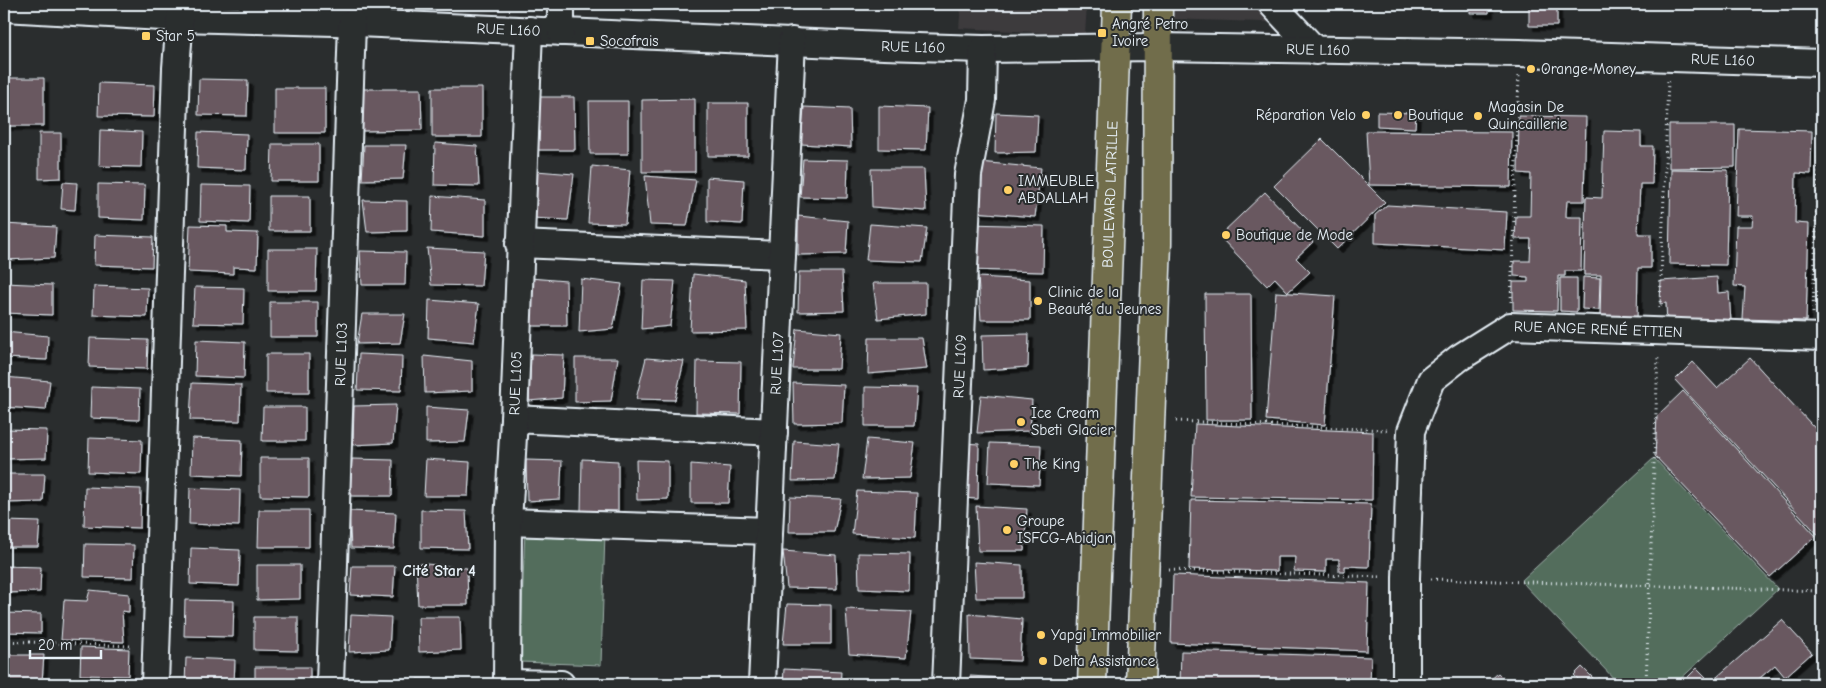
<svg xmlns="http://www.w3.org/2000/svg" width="1826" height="688" viewBox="0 0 1826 688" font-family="'Comic Neue',sans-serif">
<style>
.built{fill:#3d3a3d}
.green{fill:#536d5c;stroke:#9eafaa}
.building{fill:#695860;stroke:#e8f1f8;filter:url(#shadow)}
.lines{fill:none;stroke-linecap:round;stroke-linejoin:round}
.minor-casing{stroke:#e8f1f8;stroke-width:30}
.major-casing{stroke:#e8f1f8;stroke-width:31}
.path{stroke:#e8f1f8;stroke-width:3;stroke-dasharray:1 4;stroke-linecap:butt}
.minor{stroke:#2a2d2e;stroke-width:26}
.major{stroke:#716d4b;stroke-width:28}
.poi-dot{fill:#ffd166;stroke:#2a2d2e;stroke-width:2}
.labels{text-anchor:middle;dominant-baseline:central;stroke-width:4;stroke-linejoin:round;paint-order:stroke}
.poi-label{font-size:15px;fill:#e8f1f8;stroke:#2a2d2e;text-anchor:start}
.street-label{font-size:15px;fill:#e8f1f8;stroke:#2a2d2e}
.neighbourhood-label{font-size:16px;font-weight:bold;fill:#e8f1f8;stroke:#2a2d2e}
</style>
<defs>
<filter id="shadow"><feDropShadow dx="4.5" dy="4.5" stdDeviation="0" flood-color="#0009"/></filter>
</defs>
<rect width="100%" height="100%" fill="#2a2d2e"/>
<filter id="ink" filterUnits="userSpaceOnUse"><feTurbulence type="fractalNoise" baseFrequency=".02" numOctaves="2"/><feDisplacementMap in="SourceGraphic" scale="10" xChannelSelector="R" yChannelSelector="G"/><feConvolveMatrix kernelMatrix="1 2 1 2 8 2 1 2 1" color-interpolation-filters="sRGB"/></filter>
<g filter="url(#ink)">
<path class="built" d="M961,4H1087L1085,35L959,28Z
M1166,4H1290V23L1166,19Z"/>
<path class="green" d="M1654,458L1778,589L1675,684H1619L1521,581Z
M525,529L605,532L601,665L520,662Z"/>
<path class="building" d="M1470,4H1489V13H1470Z
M1529,4H1557V26H1529Z
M4,78H44V126H4Z
M199,79L248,80L247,116L198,115Z
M99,83L155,85L154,117L98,116Z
M275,88H325V133H275Z
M432,88H482V137H432Z
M359,89H421L422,130L359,131Z
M534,97H574L575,150H534Z
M695,99V172H642V100Z
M589,101H628V154H590Z
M708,103H748V156H708Z
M879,106L928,108L926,150L879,149Z
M804,107L850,109L851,147L801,144Z
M1377,112L1416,113L1415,128L1377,126Z
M996,113L1038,115L1036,152L995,153Z
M1519,116L1586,117L1584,201H1567L1566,213V217H1582L1581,271H1565V276H1558L1557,311L1513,310V282H1528V277L1514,276V261H1530L1531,239H1515L1516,216H1530L1531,174L1518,173Z
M1669,125H1735V167L1669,168Z
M1739,129L1812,131L1811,174L1796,173L1795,223L1809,224L1806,321L1743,319L1745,287L1734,286L1736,226H1752L1753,216H1736Z
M100,130L142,132L141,167L99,166Z
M1366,131L1512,132L1511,187L1369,185Z
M1604,131L1641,132V146H1653L1652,184H1640L1638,234H1651V268H1638L1637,321L1600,320L1601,275H1584L1586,197L1602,198Z
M198,132L247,134L246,170L197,168Z
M39,133H61V178L39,179Z
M1322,139L1385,202L1337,249L1274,186Z
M435,143L477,146L479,186L434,185Z
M272,144H319V181H271Z
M364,145H406L403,179L362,180Z
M803,159L848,160L847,198L800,197Z
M980,162L1041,168L1035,217L975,212Z
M592,166L630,170L625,224L588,223Z
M871,169H924L926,211L872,207Z
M1671,169L1728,170L1726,265L1669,264Z
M536,171L574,174L568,220L532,218Z
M645,176L696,180L687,226L650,225Z
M707,177L744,180L742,224L707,222Z
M63,182L77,183L75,210L61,209Z
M98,184L145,185L144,220L98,218Z
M201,185L250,186L249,223L200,221Z
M1265,192L1313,242L1296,258L1310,272L1288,292L1275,278L1267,286L1219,236Z
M269,196H310V231H269Z
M432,196L485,200V236L431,232Z
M363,200L407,201V231L367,232Z
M1387,205L1507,212L1505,250L1375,243V215Z
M798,216L848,221L846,254L798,255Z
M4,224L56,227L54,258L4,260Z
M870,224L927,228L922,262L866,260Z
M969,224L1044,226L1043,272L968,270Z
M190,225L227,226V232L258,233L257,268L233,267V274L188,272Z
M95,235L153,237L152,267L94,265Z
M427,248L484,251L481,286L431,285Z
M268,249H317L316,291H268Z
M360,251L406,252L405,285H362Z
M799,272H842L844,311L798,312Z
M693,274L745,280L747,330L690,331Z
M978,277L1030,280V320H981Z
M1583,277L1600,278L1599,310L1582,309Z
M1717,277L1718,293L1729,292L1731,322L1667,325L1666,303L1660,304L1661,281Z
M530,278L566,281L567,326H531Z
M1560,278H1577V312L1560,311Z
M581,279L622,284L613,329L579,332Z
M643,280L675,281L670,326L641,329Z
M4,283L52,285V315L4,313Z
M873,283H926V314L878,319Z
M94,286L148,288L147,317L93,315Z
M195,287L244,288L243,324L193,323Z
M1276,292L1335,296L1325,425L1266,420Z
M1205,294H1251L1252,420H1206Z
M429,300L479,304L474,342L428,338Z
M270,302H318V337H270Z
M362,314H405L400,343L357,344Z
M797,329L841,333L839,369H793Z
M4,332L48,336L47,360L4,358Z
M1029,334L1028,367L983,370L982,335Z
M90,338L148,340L147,369L89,367Z
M869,338H922L927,369L868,374Z
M196,340L245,342L244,378L195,376Z
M266,354H309V393H266Z
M359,354L402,356L401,391L357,390Z
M531,354L564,355L562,398L529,401Z
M424,356L472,361V391L425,393Z
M575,358H618L611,401L575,402Z
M646,358L684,361L675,400L636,399Z
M1750,358L1822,436V539L1675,380L1693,362L1717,388Z
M697,361L741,362L740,414L696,413Z
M4,377L50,381L46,410L4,407Z
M192,383L241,385L240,421L190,420Z
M793,383L844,385L842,423L794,424Z
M91,387L140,389L139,420L90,418Z
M865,387L917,388L914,426H865Z
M1683,391L1816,536L1770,577L1655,456L1657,416Z
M981,395L1032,400L1030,431L977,433Z
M396,405L393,443L353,445L354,406Z
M263,407H305V441H262Z
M426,407L469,410L465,442L426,443Z
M1195,424L1373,432L1372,500L1191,497Z
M4,429L47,430L46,458L4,459Z
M89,438L142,440L141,474L88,472Z
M192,438L242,440L241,476L191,474Z
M867,439L915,443L910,478L862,479Z
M794,441L839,444L835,480L792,481Z
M963,443L979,444L978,499L961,498Z
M990,443L1041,445L1039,485L988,483Z
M260,458H309V497L260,496Z
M352,459L393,460L392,496H349Z
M426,459L470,462L468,496H424Z
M582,459L618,461V511H581Z
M526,460L562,461L560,499L527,501Z
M636,460L668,461V499L637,500Z
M691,464L730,467L728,503H691Z
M4,474H45L43,502L4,503Z
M85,487L141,489L140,528L84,526Z
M190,488L240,490L239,526L189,524Z
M857,491L917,493L915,538L852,534Z
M790,497L841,499L834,532H789Z
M1191,500L1371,504L1369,567L1345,566V572H1339V559H1326V572L1294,571L1295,557H1277V571L1189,569Z
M976,506L1027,509L1024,551H978Z
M259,510H309V547H258Z
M421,510L466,511L468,549L421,548Z
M349,511L396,513L394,549L351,548Z
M4,521L40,522L38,547H4Z
M85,544L134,545L133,578L84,577Z
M191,548L240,550L239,586L190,584Z
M783,551L836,555L837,589L787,588Z
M858,553L910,554L909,591L859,589Z
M974,562L1022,565V598H976Z
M416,563L467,568L468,605H418Z
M257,565H300V599L257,600Z
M4,566L41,567L40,592L4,593Z
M352,566H395L393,597L350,595Z
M1173,575L1369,583L1367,651L1171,643Z
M90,590L129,594V612L122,611L124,642L61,640L64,600L87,601Z
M185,600L234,601L233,637L184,636Z
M787,604L831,605V644H783Z
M846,609L911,612L906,658L849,654Z
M4,613L41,614V633L4,632Z
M969,614L1022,619L1020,661L970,659Z
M351,615L391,617L389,650L349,652Z
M254,617H298V651L254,650Z
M418,617H460L461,650L419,652Z
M1782,620L1812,653L1785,677L1775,665L1753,684H1709Z
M81,647L129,649L128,676L80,675Z
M1181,651L1371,657L1370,684H1180Z
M4,655H44L42,682L4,683Z
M186,658L235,660L234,684H185Z
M255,667H310V684H255Z
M1582,667L1596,681L1599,678L1606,684H1583L1574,675Z
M1697,668L1706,677L1699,684H1681Z
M784,669L841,672L840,684H783Z
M1822,669V684H1806Z
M1498,673L1509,684H1486Z
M970,676L1020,679L1019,684H969Z
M348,678H387V684H348Z
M417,679L460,680V684H418Z
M858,680L901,681V684H858Z"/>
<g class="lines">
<defs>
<g id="minor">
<path d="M1272,4L1316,51"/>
<path id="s1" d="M4,8L180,18L334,22L884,46L983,49L1158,47L1520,53L1822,63"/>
<path d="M561,32V4"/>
<path d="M519,244L782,255"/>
<path d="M514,419L774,432"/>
<path d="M508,522L769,531"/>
<path d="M508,683L561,684"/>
<path d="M155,684L176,68L180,18"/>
<path id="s2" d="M330,684L352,23"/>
<path id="s3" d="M507,684L508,522L514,419L529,30"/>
<path id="s4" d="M762,684L792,41"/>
<path id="s5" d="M946,684L968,175L982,100L983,49"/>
<path id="s6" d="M1406,684V578L1411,431L1431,380L1459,358L1510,326L1822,337"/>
</g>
<g id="major">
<path id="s7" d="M1092,684L1117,4"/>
<path d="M1140,684L1157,244L1158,4"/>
</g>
</defs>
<use href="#minor" class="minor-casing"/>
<use href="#major" class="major-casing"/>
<path class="path" d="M1511,302L1519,76
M1660,307L1668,81
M1813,313L1821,86
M1176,421L1387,430
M1169,570L1383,577
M1431,579L1822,591
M4,641L131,646
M1646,684L1658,356"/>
<use href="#minor" class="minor"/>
<use href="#major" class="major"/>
</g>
</g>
<g class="poi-dot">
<rect x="1097" y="28" width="10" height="10" rx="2.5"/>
<rect x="141" y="31" width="10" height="10" rx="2.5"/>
<rect x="585" y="36" width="10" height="10" rx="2.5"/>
<circle cx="1531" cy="69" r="5"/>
<circle cx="1366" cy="115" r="5"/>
<circle cx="1398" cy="115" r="5"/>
<circle cx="1478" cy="116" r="5"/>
<circle cx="1008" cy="190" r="5"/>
<circle cx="1226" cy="235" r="5"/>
<circle cx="1038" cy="301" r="5"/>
<circle cx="1021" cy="422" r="5"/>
<circle cx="1014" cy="464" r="5"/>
<circle cx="1007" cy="530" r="5"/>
<circle cx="1041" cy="635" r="5"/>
<circle cx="1043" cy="661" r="5"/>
</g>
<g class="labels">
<g class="poi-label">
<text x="1112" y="24">Angré Petro<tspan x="1112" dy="17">Ivoire</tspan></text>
<text x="156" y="36">Star 5</text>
<text x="600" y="41">Socofrais</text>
<text x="1541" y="69">Orange Money</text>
<text x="1488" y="107">Magasin De<tspan x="1488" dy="17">Quincaillerie</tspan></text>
<text x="1356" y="115" text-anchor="end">Réparation Velo</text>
<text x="1408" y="115">Boutique</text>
<text x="1018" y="181">IMMEUBLE<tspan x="1018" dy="17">ABDALLAH</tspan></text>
<text x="1236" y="235">Boutique de Mode</text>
<text x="1048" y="292">Clinic de la<tspan x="1048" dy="17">Beauté du Jeunes</tspan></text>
<text x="1031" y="413">Ice Cream<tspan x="1031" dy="17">Sbeti Glacier</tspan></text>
<text x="1024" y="464">The King</text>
<text x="1017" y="521">Groupe<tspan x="1017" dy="17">ISFCG-Abidjan</tspan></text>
<text x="1051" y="635">Yapgi Immobilier</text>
<text x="1053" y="661">Delta Assistance</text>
</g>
<g class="street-label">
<text stroke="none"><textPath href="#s1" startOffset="505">RUE L160</textPath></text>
<text stroke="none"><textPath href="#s1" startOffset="910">RUE L160</textPath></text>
<text stroke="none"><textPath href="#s1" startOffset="1315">RUE L160</textPath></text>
<text stroke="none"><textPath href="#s1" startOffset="1720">RUE L160</textPath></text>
<text stroke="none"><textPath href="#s7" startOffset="490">BOULEVARD LATRILLE</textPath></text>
<text stroke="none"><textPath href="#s6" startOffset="492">RUE ANGE RENÉ ETTIEN</textPath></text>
<text stroke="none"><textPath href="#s2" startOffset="330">RUE L103</textPath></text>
<text stroke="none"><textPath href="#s4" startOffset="321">RUE L107</textPath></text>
<text stroke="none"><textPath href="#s5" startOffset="318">RUE L109</textPath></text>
<text stroke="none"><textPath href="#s3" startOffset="301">RUE L105</textPath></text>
</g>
<g class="neighbourhood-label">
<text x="439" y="571">Cité Star 4</text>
</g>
</g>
<rect width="1826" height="688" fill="none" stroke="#2a2d2e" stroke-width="20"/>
<rect x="10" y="10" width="1806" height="668" fill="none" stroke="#e8f1f8" stroke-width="2" filter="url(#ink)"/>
<path d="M30 650v8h71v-8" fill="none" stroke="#e8f1f8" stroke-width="2.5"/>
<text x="38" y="650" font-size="15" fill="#e8f1f8" stroke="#2a2d2e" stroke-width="4" paint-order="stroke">20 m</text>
</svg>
